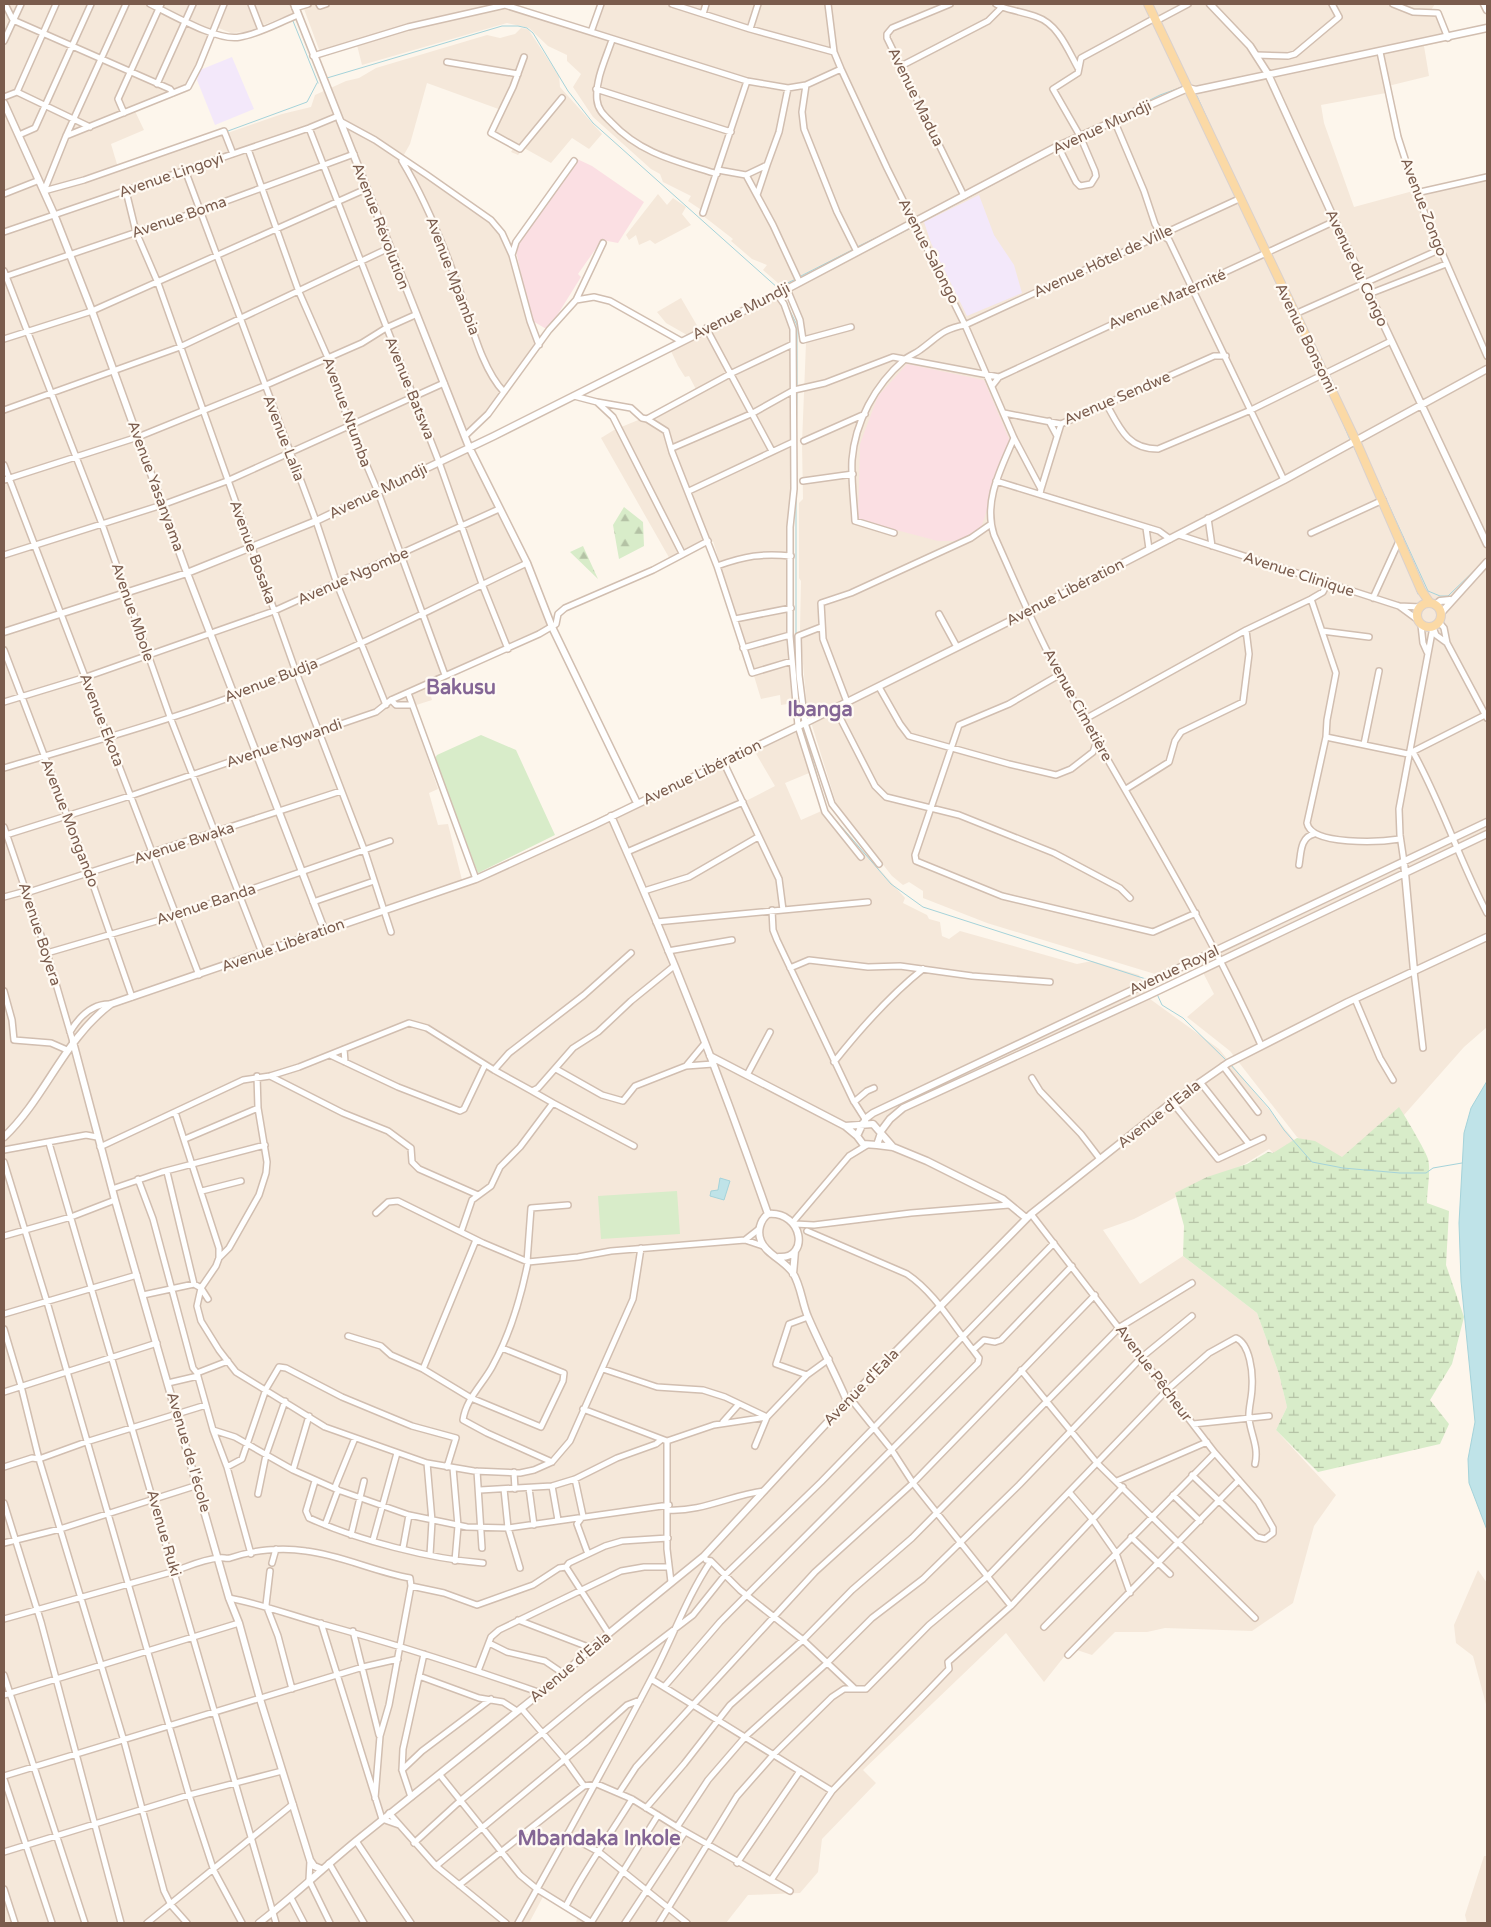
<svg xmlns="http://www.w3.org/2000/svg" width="1491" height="1927" viewBox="0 0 1491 1927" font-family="'Varela Round',sans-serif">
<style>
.residential{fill:#f5e8da}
.education{fill:#f3e8fa}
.medical{fill:#fbdfe3}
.forest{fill:url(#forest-firs)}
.wetland{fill:url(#wetland-marsh)}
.pitch{fill:#d8ecc9}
.water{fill:#bfe3e8;stroke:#a5d3da}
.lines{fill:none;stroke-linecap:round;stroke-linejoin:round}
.stream{stroke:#a5d3da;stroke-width:1}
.minor-casing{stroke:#d1beb0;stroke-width:8}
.tertiary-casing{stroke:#d1beb0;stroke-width:9}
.primary-casing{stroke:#dad1cd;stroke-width:10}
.minor{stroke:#fff;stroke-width:5}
.tertiary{stroke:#fff;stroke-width:6}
.primary{stroke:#fbd9a5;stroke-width:8}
.labels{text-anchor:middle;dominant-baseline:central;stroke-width:4.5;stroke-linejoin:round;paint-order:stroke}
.street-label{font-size:15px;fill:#7a5c4d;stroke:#fffaf3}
.district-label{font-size:20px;font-weight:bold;fill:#846695;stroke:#fffaf3}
</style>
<defs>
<pattern id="forest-firs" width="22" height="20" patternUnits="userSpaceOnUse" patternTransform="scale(1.25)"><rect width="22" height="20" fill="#d8ecc9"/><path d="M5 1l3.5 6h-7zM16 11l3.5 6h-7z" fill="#b4c2a5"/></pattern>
<pattern id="wetland-marsh" width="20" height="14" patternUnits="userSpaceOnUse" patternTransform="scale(1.25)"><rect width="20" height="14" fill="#d8ecc9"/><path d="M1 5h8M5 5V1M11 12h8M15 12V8" fill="none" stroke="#b4c2a5"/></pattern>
</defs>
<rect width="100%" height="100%" fill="#fdf6ec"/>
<path class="residential" d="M4,4H519V6L594,33L604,4H1435L1429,13H1441L1449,41L1424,46L1429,76L1388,86L1386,93L1321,105L1324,123L1354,207L1413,191L1427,194L1487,179V1027L1464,1047L1389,1132L1337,1162L1297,1137L1230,1051L1187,1017L1214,994L1195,957L1155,974L987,923L923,898V891L909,882L903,885L892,876L843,814L836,803L807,709L800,629L801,581L799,578V503L803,499L802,443L806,343L802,321L786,290L763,270L767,265L752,259L731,241L733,239L702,215L703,211L688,201L691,196L663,182L660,174L651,169L593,117L573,87L581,74L567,61V55L548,46L529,28L507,23L362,65L356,41L320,52L304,9L246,32L231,33L216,27L188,84L133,107L144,130L111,144L119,171L282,114L311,107L315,95L346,81L359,78L376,68L487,35L500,38L515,34L521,28L528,29L559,76L560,87L602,134L589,149L572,138L551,163L524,148L518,155L511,152L515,146L492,133L504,111L427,83L410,144L401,160L490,220L504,237L537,341L535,350L494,404L462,436L469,454L529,569L550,623L544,629L427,683L432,700L410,707L438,789L429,793L438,825L448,824L462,880L480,876L619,808L634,810L727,766L744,802L775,786L755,752L803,729L814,771L785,783L801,820L826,809L905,898L903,903L927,915L929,919L940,922L942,936L949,939L960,931L1077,964L1092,961L1139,975L1150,999L1219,1049L1300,1147L1281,1160L1269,1149L1245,1164L1197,1186L1134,1219L1103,1230L1140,1284L1183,1256L1257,1313L1279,1374L1287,1407L1276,1430L1336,1495L1314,1526L1293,1603L1252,1631L1165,1628L1147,1632H1115L1092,1655L1071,1648L1044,1682L1006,1633L863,1770L876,1783L822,1839L818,1872L800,1893L748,1895L726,1923H576L578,1914L545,1893L529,1923H4Z
M658,194L667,205L673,198L686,207L682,214L691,225L655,244L650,240L639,245L636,235L629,240L626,235Z
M779,297L795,330L794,493L791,505L794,703L781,705L780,695L761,699L713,541L671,561L601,438L614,430L699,395L689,376L685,377L678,366L671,351L694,339L666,323L657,312L681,298L702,334Z
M1478,1570L1487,1583V1708L1473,1656L1456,1643L1454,1625Z
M1484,1856H1487V1923H1467L1465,1915Z"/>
<path class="education" d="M232,57L254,109L215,125L197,80L200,70Z
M979,195L994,235L1014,265L1022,293L967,316L931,243L924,222Z"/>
<path class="medical" d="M575,158L592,166L644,202L618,243L602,240L578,274L581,277L548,330L531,320L516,251L523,232Z
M907,364L984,380L1010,441L980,531L957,541H938L858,520L860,444L878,396Z"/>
<path class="forest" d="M624,507L643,522L644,546L619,559L613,525Z
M583,546L598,579L570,552Z"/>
<path class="wetland" d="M1399,1107C1402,1111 1427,1153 1428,1159C1431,1171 1427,1190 1427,1203L1449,1211L1446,1265L1464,1317L1452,1364L1430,1400L1449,1424L1440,1444L1318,1472L1276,1430L1287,1407L1279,1374L1257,1313L1183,1256L1184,1226L1175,1193L1207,1177L1247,1164L1268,1152L1273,1153L1297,1138L1315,1141L1342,1157Z"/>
<path class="pitch" d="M481,735L516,750L555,835L478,873L434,760L437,755Z
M677,1191L680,1234L601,1239L598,1196Z"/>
<path class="water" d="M1487,1081V1530L1469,1483L1468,1459L1475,1422L1461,1281L1459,1223L1464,1133L1471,1108Z
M720,1178L730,1181L724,1200L710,1196L711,1191L718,1190Z"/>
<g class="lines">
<path class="stream" d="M293,21L318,83
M327,78L502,26H518L527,28L533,33L568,91L593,123L779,289
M1197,96L1215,136
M1116,117L1160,95L1182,87
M228,131L307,102L317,83
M1082,139L1090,135
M1062,149L1079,141
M918,224L1058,150
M883,242L915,226
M857,247L896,228
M799,277L854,249
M779,287L796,279
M782,295L797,325V387
M1340,416L1351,442
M1353,445L1361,462
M796,460L797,391
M1376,477L1428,591L1440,596H1448L1476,569
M796,496V637
M1484,561L1487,557
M1415,585L1418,594
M798,688L801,722
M803,728L827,810L891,884L923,907L1149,980
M1157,994L1162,1005L1183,1018L1227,1061
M1230,1064L1269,1108L1284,1130L1312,1162L1343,1168L1400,1173H1426L1433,1168L1462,1163"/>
<defs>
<path id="minor" d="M5,4L13,20L170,89L173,93
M150,4C171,14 218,42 240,37C259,34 280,22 298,15
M251,4L261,30
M319,4L320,6L326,4
M672,4L750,29L834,52
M828,4L834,52L841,69L887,168L965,325L1014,438L1041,489L1040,494
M950,4L892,28L887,34V38L964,196
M1393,4L1413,12L1438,13L1448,38
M1002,7C1014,11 1026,13 1037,17C1058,24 1068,50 1078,68
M295,8L308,4
M703,14L706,4
M1156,21L1188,4
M750,29L758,4
M591,32L601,4
M612,40C606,58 595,80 597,100C598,110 604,115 611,122C641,154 676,161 717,174
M4,41L21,4
M1380,52L1398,137L1416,193L1487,356
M1256,55L1288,56L1295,54L1339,17L1332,4
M313,56L408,27L505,5L747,81L788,88L806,85L841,69
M524,57L513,87L491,133L520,149L562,98
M447,62L518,74
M901,66L988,21L1002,7L996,4
M157,84L193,4
M806,85L802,112L804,129L837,212L857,252
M596,89L731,132
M17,92L90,127
M4,97L17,92L56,4
M124,113L118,99L161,4
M1114,120L1144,191L1155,224L1161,234L1169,240L1284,480
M340,121L375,140L427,175L491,220L502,233L512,255L530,321L539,345
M309,128L439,462L482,584L508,649
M19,135L35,128L91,4
M66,136L188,87L199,66L224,4
M1058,146L1076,182L1080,186L1091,184L1096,176L1095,171L1080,136L1053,89L1078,73L1081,58L1155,18
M248,149L299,292L328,358L350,426L378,492L445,675
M402,161C425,199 442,241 457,283C470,317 480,367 504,392
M185,170L316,521L337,584L386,705
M718,170L746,175L767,165L779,132L788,88
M746,175L773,225L799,281
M44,191L84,180L224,131L233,154
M44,191L66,136L126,4
M126,191L136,232L158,283L296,672L365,852L391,932
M1416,193L1487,177
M4,194L37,181
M757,195L767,165
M703,213L747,81
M4,232L309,128L338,116
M512,255L516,242L574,161
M4,271L102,524L170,717L262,953
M4,277L199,211L354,154
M787,289L800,320L803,340L851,327
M777,294L784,304L793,329L794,489L790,527V636L798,726L825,812L861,857
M1369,294L1446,264
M576,300L603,243
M1295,314L1441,249
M706,328L772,451
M4,339L92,311L366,189
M992,386L999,377L1335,221
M574,396L597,402L613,417L682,553
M597,402L631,408L642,418L647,419L666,431L672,452L717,566L752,673L792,661
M1107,405C1120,429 1128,449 1158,449L1251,410L1391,341
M4,410L180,347L389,248
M1004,413L1061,424L1214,356H1226
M647,419L732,373L793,344
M1049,421L1057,436
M465,436L488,414L549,330L576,300L594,297L610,301L681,341
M1014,438C1001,469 983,501 994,535C1015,582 1035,630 1060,676C1128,798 1203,916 1261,1045
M804,441L865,414
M672,448L753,413L794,390L825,383L893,357L999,377
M4,465L199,975
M4,480L138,437L264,386L362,343L386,328L415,315
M803,481L853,474
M996,481L1159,531L1170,539
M1041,489L1061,424
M689,491L793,442
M1208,518L1212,546
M1146,528L1149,549
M894,533L855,521C854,502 851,480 852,460C855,422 875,385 904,360C908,356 915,354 920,350C938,337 942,329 965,325L1241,198
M1311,533L1383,500
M1179,535L1399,606L1421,607
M4,555L162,505L227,481L444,383
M717,566C745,556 762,553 791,556
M1373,598L1400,539
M1311,599L1336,673L1327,720L1326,737L1307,823C1311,846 1381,842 1400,839
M1399,606L1418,620
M939,614L957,647
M735,619L791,608
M1439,622L1444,628L1447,643L1487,718
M1421,625L1423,643L1427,652
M821,627L798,636L799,675L805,723L832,804L879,864
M1434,630L1436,635L1447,643
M1322,631L1369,637
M743,648L790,635
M4,650L89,873L132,997
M1059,675L1009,704L959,725L915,855L916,861L1002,896L1153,932L1196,913
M879,687L900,724L909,736L1009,764L1056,775L1071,769L1093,752L1097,741
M408,693L476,879
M391,700L396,705H411
M4,702L86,677L274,611L499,509
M847,702L823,639L821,603L851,593L971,538L991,524
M835,708L875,786L886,797L959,815L1054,853L1120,888L1130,898
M1085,719L1246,630L1311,599L1323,592L1328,582
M1326,737L1408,754L1487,714
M1364,744L1379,671
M1413,752C1442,804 1459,860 1487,913
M723,761L779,879L783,910
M4,768C103,739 203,711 298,671C376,639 451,599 527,563
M1126,789L1169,762L1175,741L1181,732L1243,702L1249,654L1246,630
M4,827L47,953L73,1042
M6,835L130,796L376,712L391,700L539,634L556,624L558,614L565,608L653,570L708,541
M627,852L743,802
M1404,862L1400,835L1399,809L1433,627
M1299,865C1301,854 1300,837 1314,834
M644,891L689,877L758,837
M26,893L341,791
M4,897L26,891
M313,902L374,881
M772,910L773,930L777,940L853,1100L865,1119
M656,922L868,902
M668,951L732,940
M47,953L177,915L390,841
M790,968L809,960L868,967L900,966L972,976L1050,982
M1414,971L1423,1048
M4,991L12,1020L14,1040L51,1043L67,1050
M1355,999L1380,1058L1393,1080
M70,1032C79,1017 92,1003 111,1004
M344,1049L345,1062
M330,1055L398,1087L460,1111L464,1109L485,1065
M834,1062C861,1028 889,996 923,969
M686,1066L705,1043
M1223,1066L1258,1112
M556,1069L602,1095L623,1101L635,1086L686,1066L713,1064
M494,1070L509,1053L584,995L631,953
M747,1075L770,1032
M270,1076L343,1113L388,1131L411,1148L412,1162L419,1169L478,1195
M1032,1078L1040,1091L1081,1134L1100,1159
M1200,1082L1249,1144
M854,1102L867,1091L874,1088
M1172,1102L1218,1159L1263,1138
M553,1103L634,1146
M175,1112L219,1248V1258L216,1266L201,1288L197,1306L201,1321L219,1350L236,1372L325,1427L427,1463L474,1471L520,1473L534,1470L552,1462L570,1441L633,1299L641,1248
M185,1139L258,1108
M49,1143L276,1923
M100,1147L243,1080L270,1076L299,1067L409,1023L427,1028L494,1070L532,1091L538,1088L573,1048L598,1032L631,1001L674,966
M4,1150L86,1135L97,1137
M4,1162L47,1302L189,1795L214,1871L242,1923
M167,1172L194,1284
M138,1179L153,1219L193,1368L197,1373
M112,1189L162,1172L265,1145
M202,1191L241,1181
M376,1213L388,1202L398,1201L483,1243L528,1262L578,1257L611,1251L745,1240L763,1246
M1031,1214L1215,1453L1258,1502L1273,1528V1533L1265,1539L1257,1537L1192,1475
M793,1222L849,1156L867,1145
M795,1224L814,1225L911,1213L1009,1205
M807,1231L907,1274C935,1293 952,1324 973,1350
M461,1232L472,1200L491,1186L500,1167L520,1147L553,1103L532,1091
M4,1236L71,1217L115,1200
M476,1240L423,1369L471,1398L541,1427L563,1381L564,1373L502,1348
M745,1240L759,1229
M219,1258L229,1248L259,1195L266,1173L267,1162L258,1108L257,1076
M527,1262L531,1208L568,1205
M528,1262C521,1297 510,1335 492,1367C482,1385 466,1399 463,1420L487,1433L552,1462
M143,1295L194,1284L201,1288L208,1299
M4,1314L137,1275
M4,1329L21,1386L39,1459L124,1741L164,1891L171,1905L187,1923
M348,1336L381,1346L391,1355L423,1369
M228,1361L197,1373L213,1430L227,1467L242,1459L266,1389L279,1367L286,1368L342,1397L412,1426L456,1438L447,1467
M603,1369L657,1387L703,1390L725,1397L767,1417L755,1446
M1021,1370L1097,1463L1255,1618
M807,1375L776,1364L789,1324L808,1317
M168,1383L198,1376
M4,1392L157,1343
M850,1398L891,1449L913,1483L1011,1606
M583,1409L667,1441L714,1425L767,1417L807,1375L829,1359
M723,1422L739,1404
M1193,1424L1269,1416
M213,1430L235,1437L293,1470L338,1490L409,1515L467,1527L508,1528L669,1505
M667,1441V1549L671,1582
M427,1463L432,1521L430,1555
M4,1467L32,1458L39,1459L86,1442L206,1405
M227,1467L251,1554
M453,1468L458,1526L455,1561
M293,1470L309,1416
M477,1471L482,1548
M514,1472L515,1489
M575,1479L583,1516L577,1524L588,1554
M315,1481L306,1511L309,1518C357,1540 430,1559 483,1563
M1117,1481L1207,1442
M552,1486L558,1520
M529,1488L534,1525
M504,1489L508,1528L520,1568
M480,1490L552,1486L575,1479L617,1458L656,1444L661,1440
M1069,1492L1093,1520L1116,1553L1130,1593
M258,1494L266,1455L285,1401
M1173,1495L1200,1521
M4,1503L41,1622L121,1923
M668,1510C702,1512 731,1495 764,1491
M325,1525L338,1490L335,1487L355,1438
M351,1535L364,1481
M1131,1537L1170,1574
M373,1540L397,1453
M4,1543L60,1529L198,1485
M403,1548L409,1515
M711,1561L740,1590L803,1640L854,1688
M272,1563L276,1549
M270,1571L266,1605L278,1636L292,1689
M411,1586L444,1593L477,1605L533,1585L559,1568L566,1567
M229,1598C261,1604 290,1615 322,1624C395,1644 469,1668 541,1693
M4,1619L175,1571C189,1566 204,1559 219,1558C223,1557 226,1559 230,1558C253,1550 281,1547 306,1551C341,1555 375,1572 410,1578L411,1586L389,1705L380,1736L375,1798
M518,1620L591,1648
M321,1623L382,1819L399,1825
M1044,1627L1215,1453
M353,1631L379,1735
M609,1634L566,1567L569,1563L605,1546L622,1541L668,1538
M489,1643L507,1652L545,1661L564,1674
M1068,1655L1239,1480
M478,1671L491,1637L499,1630L621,1571L644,1567H668
M4,1675L85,1923
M419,1676L479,1698L503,1702L517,1711
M651,1679L832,1791
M664,1687L720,1622L978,1363L979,1358L973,1350L984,1340L995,1342L1001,1340L1072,1266
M4,1695L239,1623
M521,1708L564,1758L584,1786
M402,1770L422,1751L491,1699
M440,1775L520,1875L537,1889L518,1923
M4,1776L363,1667L398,1659
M4,1779L52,1923
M619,1793L636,1767L815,1572L913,1483L1095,1295
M411,1797L402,1770L403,1749L424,1654
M646,1808L684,1764L730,1705L803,1640L852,1590L912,1538L1120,1327L1192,1283
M389,1813L436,1866L506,1923
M677,1827L708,1780L746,1736L827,1663L872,1618L923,1579L1019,1485L1142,1357L1192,1316
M567,1835L599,1852L687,1923
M356,1841L411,1923
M414,1843L461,1800L586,1697L693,1615L725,1575L821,1482L1054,1243
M4,1852L189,1795L282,1771
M310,1861L309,1880L330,1923
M329,1863L364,1923
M737,1863L800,1771
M436,1866L587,1741L627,1705L640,1700
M771,1880L832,1791L949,1669L948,1662L1011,1606L1123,1487
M459,1885L584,1786L597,1784L632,1799L677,1827L790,1891
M4,1889L15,1923
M291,1898L304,1923
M566,1906C585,1869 610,1835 632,1799
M147,1923L293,1804
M591,1923L658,1815
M592,1923L537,1889C576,1819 614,1750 651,1679C672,1640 686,1598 711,1561L706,1560L704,1556
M625,1923L685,1832
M659,1923L737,1796L774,1754L832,1697L844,1689H866L929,1625L989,1575L1168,1389L1209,1353L1236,1338C1250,1344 1253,1373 1252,1387C1252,1398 1248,1409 1249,1419C1251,1435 1259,1447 1255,1464"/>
<path id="tertiary" d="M294,4L469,447L527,563L552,627L637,803
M1210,4L1250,46L1268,74L1335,221L1487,544
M1484,4L1487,10
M4,103L54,214L92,311L187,573L324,929
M1435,605L1440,601L1450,600
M1441,613L1487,562
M4,632L187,573L316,521L494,436L787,289L1058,146L1188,88L1196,90L1487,28
M611,816C669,946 721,1079 768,1214
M1404,862L1414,971
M73,1042L115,1200L229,1598L239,1623L260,1699L310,1860L314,1866L321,1869
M710,1056L845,1126L857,1136
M863,1123L857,1136L863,1144L877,1145L881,1133
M865,1123V1119L873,1113L1487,822
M845,1126L873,1124L893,1147
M881,1131L890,1119L903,1108L1149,995L1487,834
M4,1137C46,1097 64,1039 111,1004L476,879L594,825L805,723L1028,612L1284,480L1487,369
M877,1145L893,1147L927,1161L1003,1199L1026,1218
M779,1257C810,1259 803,1211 768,1214C760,1220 757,1232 761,1241C766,1254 784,1260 793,1273C801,1286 802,1303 808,1317C820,1345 835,1373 847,1401
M793,1274L795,1251
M259,1923C293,1897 323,1868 356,1841L564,1674L591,1648L704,1556L847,1401L1031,1214L1172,1102L1228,1063L1348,1002L1487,937"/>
<path id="primary" d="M1148,4L1356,441L1421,590L1430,603
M1417 615a12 12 0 1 1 24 0a12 12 0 1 1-24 0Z"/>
</defs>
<use href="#minor" class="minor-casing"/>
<use href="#tertiary" class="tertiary-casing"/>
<use href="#primary" class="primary-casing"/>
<use href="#minor" class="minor"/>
<use href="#tertiary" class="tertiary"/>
<use href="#primary" class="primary"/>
</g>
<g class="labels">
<g class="street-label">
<text transform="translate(916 97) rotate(64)">Avenue Madua</text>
<text transform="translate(1102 127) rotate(-25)">Avenue Mundji</text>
<text transform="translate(171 175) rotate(-19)">Avenue Lingoyi</text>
<text transform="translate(1424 207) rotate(69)">Avenue Zongo</text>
<text transform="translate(179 217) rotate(-19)">Avenue Boma</text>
<text transform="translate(381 226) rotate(69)">Avenue Révolution</text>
<text transform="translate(929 251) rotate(63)">Avenue Salongo</text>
<text transform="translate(1103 261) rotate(-25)">Avenue Hôtel de Ville</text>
<text transform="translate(1357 268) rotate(65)">Avenue du Congo</text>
<text transform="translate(453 276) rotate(69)">Avenue Mpambia</text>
<text transform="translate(1167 299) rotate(-24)">Avenue Maternité</text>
<text transform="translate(741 311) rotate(-27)">Avenue Mundji</text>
<text transform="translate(1306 338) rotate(64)">Avenue Bonsomi</text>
<text transform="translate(410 388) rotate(68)">Avenue Batswa</text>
<text transform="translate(1117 398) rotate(-23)">Avenue Sendwe</text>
<text transform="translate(347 412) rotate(70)">Avenue Ntumba</text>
<text transform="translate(284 438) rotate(69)">Avenue Lalia</text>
<text transform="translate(156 486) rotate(70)">Avenue Yasanyama</text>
<text transform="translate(378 491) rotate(-26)">Avenue Mundji</text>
<text transform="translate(253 552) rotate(70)">Avenue Bosaka</text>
<text transform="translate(1299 574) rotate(18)">Avenue Clinique</text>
<text transform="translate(353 576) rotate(-24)">Avenue Ngombe</text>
<text transform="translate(1065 592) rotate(-27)">Avenue Libération</text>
<text transform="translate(133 612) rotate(71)">Avenue Mbole</text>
<text transform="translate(271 680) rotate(-21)">Avenue Budja</text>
<text transform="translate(1078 705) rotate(61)">Avenue Cimetière</text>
<text transform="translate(102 720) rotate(69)">Avenue Ekota</text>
<text transform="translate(284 743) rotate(-19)">Avenue Ngwandi</text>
<text transform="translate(702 772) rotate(-26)">Avenue Libération</text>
<text transform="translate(70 823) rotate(69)">Avenue Mongando</text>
<text transform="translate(184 843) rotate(-18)">Avenue Bwaka</text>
<text transform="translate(206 904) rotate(-18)">Avenue Banda</text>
<text transform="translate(40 934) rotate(72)">Avenue Boyera</text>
<text transform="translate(283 945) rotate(-20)">Avenue Libération</text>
<text transform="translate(1174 970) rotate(-25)">Avenue Royal</text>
<text transform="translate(1159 1114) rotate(-38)">Avenue d'Eala</text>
<text transform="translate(1154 1373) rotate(53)">Avenue Pêcheur</text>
<text transform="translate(861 1387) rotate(-46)">Avenue d'Eala</text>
<text transform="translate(189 1452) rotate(74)">Avenue de l'école</text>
<text transform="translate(164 1533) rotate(74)">Avenue Ruki</text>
<text transform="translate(570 1667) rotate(-40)">Avenue d'Eala</text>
</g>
<g class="district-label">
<text x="461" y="688">Bakusu</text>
<text x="820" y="710">Ibanga</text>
<text x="599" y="1839">Mbandaka Inkole</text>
</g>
</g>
<rect width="1491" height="1927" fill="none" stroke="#7a5c4d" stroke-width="10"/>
</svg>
